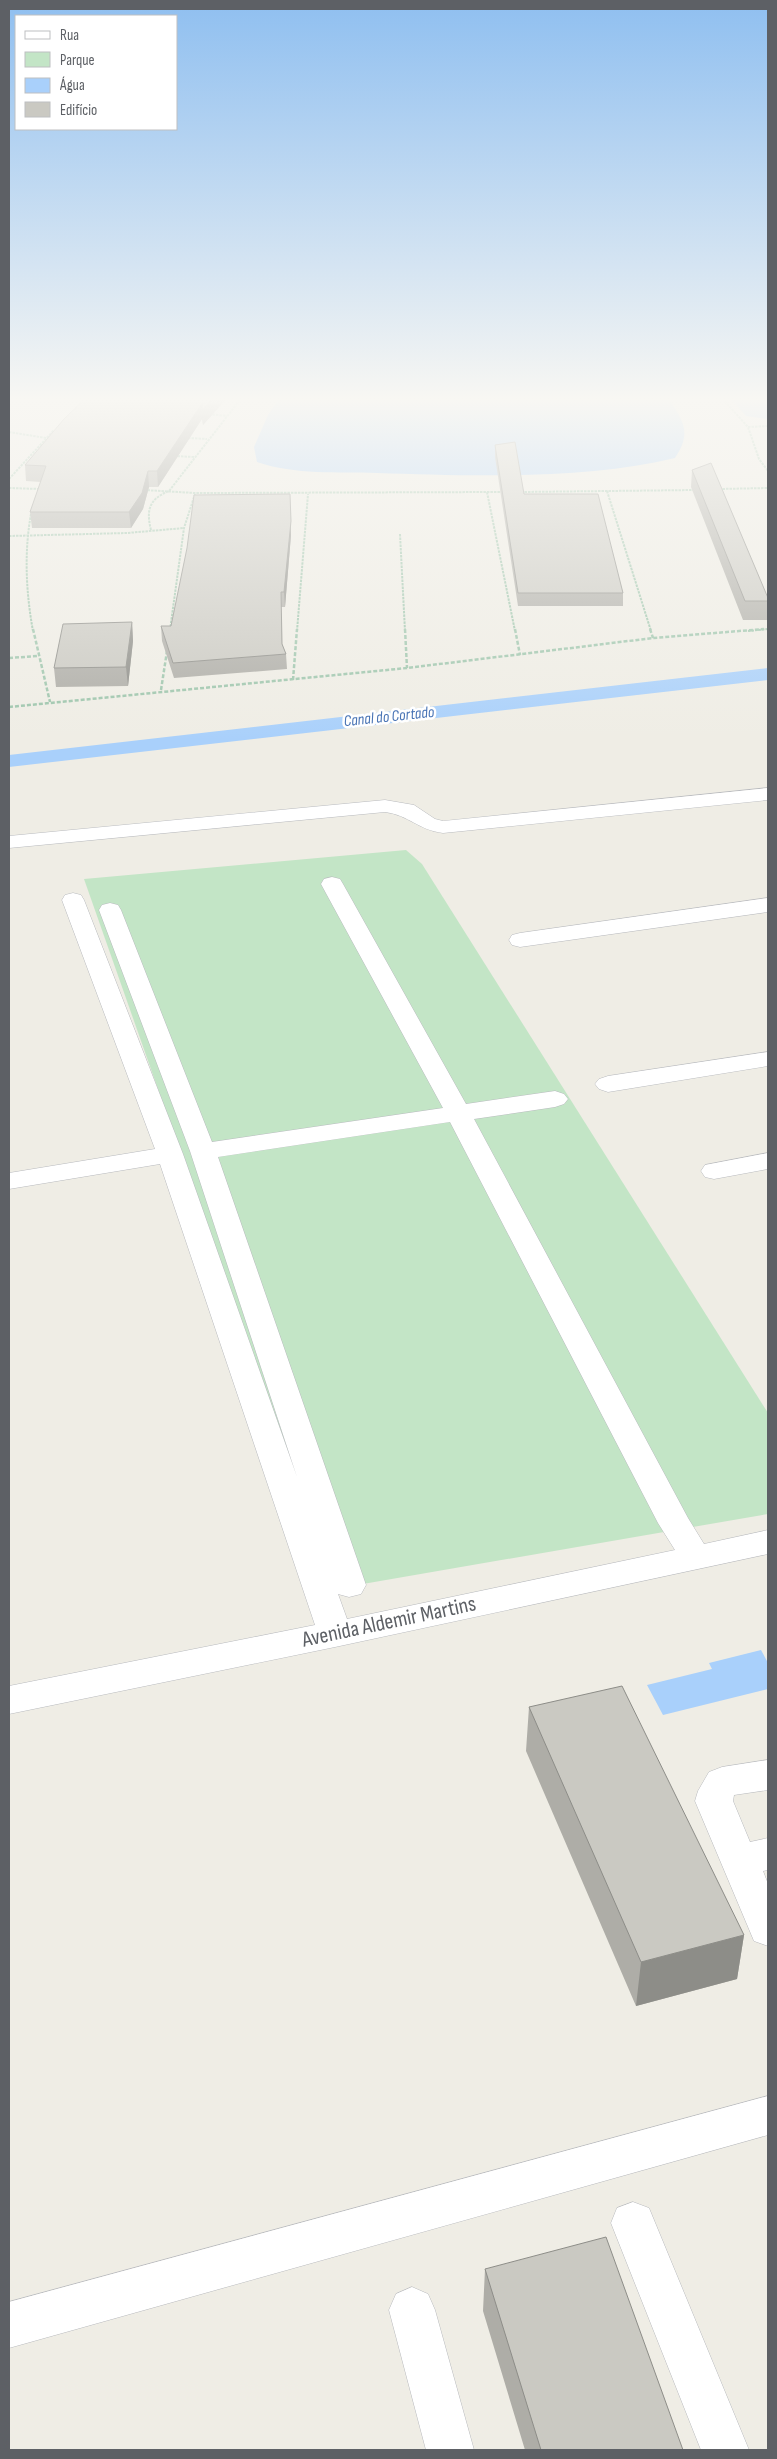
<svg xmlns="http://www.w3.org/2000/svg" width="777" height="2459" viewBox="0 0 777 2459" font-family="'Sofia Sans Condensed',sans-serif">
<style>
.green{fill:#c3e5c6}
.water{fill:#a9d0fb}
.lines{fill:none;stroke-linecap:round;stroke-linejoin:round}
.canal{fill:#a9d0fb;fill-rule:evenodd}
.minor-casing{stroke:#b8babe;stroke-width:1}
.path-far1{stroke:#9dc5ac;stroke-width:2;stroke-dasharray:2.5 1;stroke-linecap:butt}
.path{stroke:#9dc5ac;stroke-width:2.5;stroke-dasharray:4 2;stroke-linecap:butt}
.minor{fill:#fff;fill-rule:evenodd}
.wall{fill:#aeada7}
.shaded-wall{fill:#8d8d88}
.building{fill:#cac9c2;stroke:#8d8d88}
.labels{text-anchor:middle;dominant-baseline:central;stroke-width:5;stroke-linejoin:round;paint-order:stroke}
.far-water-label{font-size:16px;font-style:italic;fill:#4974b5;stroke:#fff}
.near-street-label{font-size:22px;fill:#5d6065;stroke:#fff}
</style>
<rect width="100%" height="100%" fill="#efede5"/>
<path class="green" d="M406,850L422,864L768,1413V1514L334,1589L84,879Z"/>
<path class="water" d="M281,396H667C682,419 693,432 675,458C585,480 471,476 377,473C338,472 295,475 257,462L254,447L268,415Z
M728,396H768V419L746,416Z
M761,1650L768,1663V1689L663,1715L647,1685L712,1669L709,1663Z"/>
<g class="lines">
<path class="canal" d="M768,668V680L9,767V755Z"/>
<defs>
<path id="minor" d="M768,788V800L443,833C418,830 409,815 385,812L9,848V836L385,800L414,805L435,819L443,821Z
M332,877L340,879L343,884L466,1104L555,1091L564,1094L568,1099L564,1104L555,1107L474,1119L688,1518L704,1544L768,1530V1554L335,1647L9,1714V1686L315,1625L160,1164L9,1189V1173L155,1149L62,900L65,895L73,893L81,895L84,900L183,1154L297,1477L190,1151L99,910L102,905L110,903L118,905L121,910L212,1142L443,1108L321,884L324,879ZM450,1122L658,1523L675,1550L347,1619L338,1594L349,1597L361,1594L366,1585L218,1157Z
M768,898V912L520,947L512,945L509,940L512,935L520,933Z
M768,1052V1066L608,1092L599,1089L595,1084L599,1079L608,1076Z
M768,1153V1169L714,1179L705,1177L701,1171L705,1165Z
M768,1760V1790L734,1795L733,1801L750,1842L768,1838V1870L763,1871L768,1884V1946L754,1941L695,1801L698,1791L709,1772L722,1767Z
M768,2096V2135L9,2348V2302Z
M633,2202L649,2208L749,2450H701L611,2223L617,2208Z
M412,2287L428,2294L435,2310L474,2450H426L389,2310L396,2294Z"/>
</defs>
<use href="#minor" class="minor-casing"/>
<path class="path-far1" d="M720,396L748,427L759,459L768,471
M209,414L227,416
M748,427L768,426
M9,432L46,438
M188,438L207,439
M174,456L194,457
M9,479L54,430
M9,488L40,489
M719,489L768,488
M144,490L195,493L503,492
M607,491L651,631
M487,492L515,631
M521,492L695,490
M31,514C24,552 26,593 33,631
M151,530C146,510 149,499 169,491L243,396
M400,534L405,631
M9,536L127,533L184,528
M170,630L184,528L195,494
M297,631L308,494
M748,631L768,629"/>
<path class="path" d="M33,629L50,702
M405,629L407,668
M515,629L520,655
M650,629L653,638
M9,658L38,656
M293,680L297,629
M161,690L167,651
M9,707L407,668L653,638L764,629"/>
<use href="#minor" class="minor"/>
</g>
<path class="wall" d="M229,396L203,425L202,419L158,487H149L143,509L131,528H32L30,512L41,482L26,481L25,465Z
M495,445L524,494L623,593V606H518L495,457Z
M692,470L768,598V620H743L691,487Z
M291,535L285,607H281L282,644L286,654L287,669L174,678L162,641L161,626H171Z
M132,622L133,641L128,686L56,687L54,668Z
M529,1707L744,1935L737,1979L636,2006L526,1751Z
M485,2269L683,2450H525L483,2311Z"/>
<path class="shaded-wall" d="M215,396H229L203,425L202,419L158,487L157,471L203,402Z
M148,471L149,487L143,509L131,528L129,512Z
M290,494L291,535L285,607L284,592Z
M132,622L133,641L128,686L126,667Z
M744,1935L737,1979L636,2006L641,1962Z"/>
<path class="building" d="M88,396H215L202,410L203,402L157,471H148L142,493L129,512H30L46,466L25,465L64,419Z
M515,442L524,494H598L623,593H518L495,445Z
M711,463L768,598V601H745L692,470Z
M290,494L291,521L284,592H281L282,644L286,654L173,663L161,626H171L187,548L194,495Z
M132,622L126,667L54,668L63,624Z
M622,1686L744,1935L641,1962L529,1707Z
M606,2237L683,2450H541L485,2269Z"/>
<linearGradient id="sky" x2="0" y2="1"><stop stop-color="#8fbff0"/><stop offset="0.54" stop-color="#f8f7f3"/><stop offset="1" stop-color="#f8f7f3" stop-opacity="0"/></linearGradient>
<rect width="777" height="740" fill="url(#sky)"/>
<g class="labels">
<g class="far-water-label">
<text transform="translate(389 717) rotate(-6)">Canal do Cortado</text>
</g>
<g class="near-street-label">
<text transform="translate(389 1622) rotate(-12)">Avenida Aldemir Martins</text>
</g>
</g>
<rect width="777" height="2459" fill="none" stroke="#5d6065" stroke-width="20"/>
<rect x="15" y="15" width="162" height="115" fill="#ffffff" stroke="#bebfc1"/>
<rect x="25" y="31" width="25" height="8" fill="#ffffff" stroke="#bebfc1"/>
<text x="60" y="40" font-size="15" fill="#5d6065">Rua</text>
<rect x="25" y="52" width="25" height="15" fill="#c3e5c6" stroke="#bebfc1"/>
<text x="60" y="65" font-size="15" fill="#5d6065">Parque</text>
<rect x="25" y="78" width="25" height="15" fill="#a9d0fb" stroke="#bebfc1"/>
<text x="60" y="90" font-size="15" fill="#5d6065">Água</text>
<rect x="25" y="102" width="25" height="15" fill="#cac9c2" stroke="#bebfc1"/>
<text x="60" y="115" font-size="15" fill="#5d6065">Edifício</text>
</svg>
